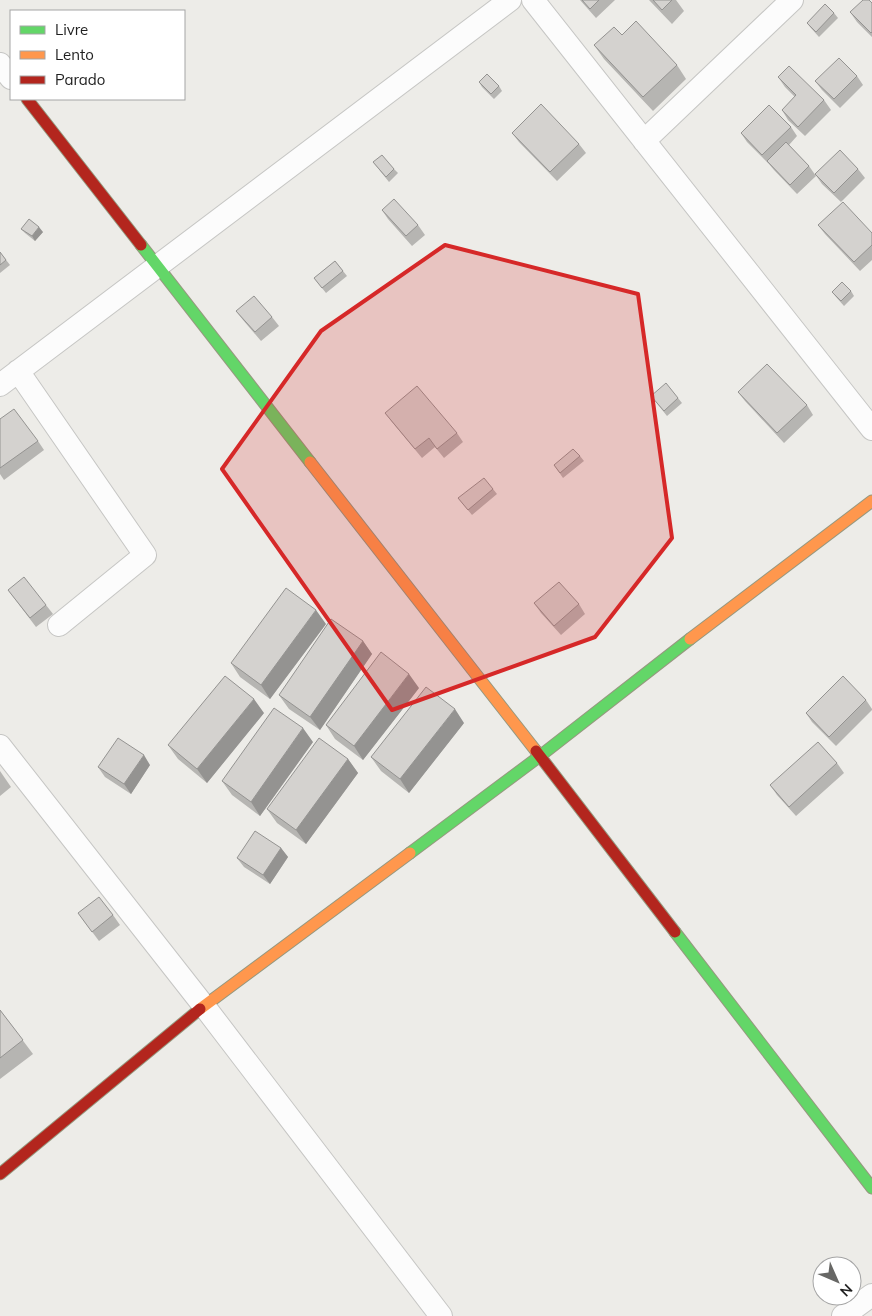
<svg xmlns="http://www.w3.org/2000/svg" width="872" height="1316" viewBox="0 0 872 1316" font-family="Mulish,sans-serif">
<style>
.lines{fill:none;stroke-linecap:round;stroke-linejoin:round}
.street-casing{stroke:#c6c6c4;stroke-width:24}
.fast-casing{stroke:#96987f;stroke-width:13}
.slow-casing{stroke:#96987f;stroke-width:13}
.jam-casing{stroke:#96987f;stroke-width:13}
.street{stroke:#fcfcfc;stroke-width:22}
.fast{stroke:#63d668;stroke-width:11}
.slow{stroke:#ff974d;stroke-width:11}
.jam{stroke:#b3261e;stroke-width:11}
.wall{fill:#b6b5b2}
.shaded-wall{fill:#949391}
.building{fill:#d4d2cf;stroke:#949391}
.marked{fill:#d62828;fill-opacity:0.2;stroke:#d62828;stroke-width:4;stroke-linejoin:round}
</style>
<rect width="100%" height="100%" fill="#edece8"/>
<g class="lines">
<defs>
<path id="street" d="M533,0L872,429
M0,64L11,78
M644,141L792,0
M18,371L145,555L59,625
M0,385L510,0
M0,746L204,1006L441,1316
M843,1316L872,1295"/>
<path id="fast" d="M141,245L310,462
M410,853L540,756L690,639
M675,932L872,1188"/>
<path id="slow" d="M310,462L536,751
M690,639L872,501
M200,1009L410,853"/>
<path id="jam" d="M27,99L141,245
M536,751L675,932
M0,1174L200,1009"/>
</defs>
<use href="#street" class="street-casing"/>
<use href="#fast" class="fast-casing"/>
<use href="#slow" class="slow-casing"/>
<use href="#jam" class="jam-casing"/>
<use href="#street" class="street"/>
<use href="#fast" class="fast"/>
<use href="#slow" class="slow"/>
<use href="#jam" class="jam"/>
</g>
<path class="wall" d="M580,0H615L596,18Z
M649,0H676L684,11L672,24Z
M872,3V37L857,22L850,12Z
M834,13L838,18L819,37L810,27L807,23Z
M622,35L677,65L686,79L653,111L604,59L594,45Z
M857,76L863,85L840,108L822,90L815,81Z
M778,77L824,100L831,110L805,136L788,120L782,110L795,97L785,87Z
M479,82L499,86L502,91L494,99L482,87Z
M791,127L797,136L789,145L809,166L816,176L797,194L774,170L769,164L747,142L741,133Z
M512,133L579,144L586,153L557,181L519,142Z
M373,162L394,169L398,173L389,182Z
M858,169L865,178L841,202L822,184L815,174Z
M382,210L418,225L425,235L412,246L388,219Z
M818,225L872,233V260L860,271L825,234Z
M21,229L43,232L35,241L25,233Z
M0,252L10,265L0,273Z
M335,261L347,276L326,293L314,278Z
M851,291L854,296L844,306L836,297L832,292Z
M236,311L272,317L279,326L261,341L243,320Z
M738,392L807,405L813,415L784,443L745,401Z
M651,396L678,398L682,403L667,416Z
M385,413L457,433L463,442L444,458L435,447L422,458L392,422Z
M0,419L38,441L44,450L4,480L0,474Z
M580,456L584,461L563,478L554,465Z
M493,489L497,494L472,515L458,498Z
M8,590L46,605L53,614L36,627Z
M534,603L579,604L585,614L561,635L541,613Z
M326,624L270,699L240,677L231,663Z
M363,641L372,654L320,730L289,709L279,695Z
M419,688L363,760L335,739L326,725Z
M866,700L872,709V710L836,746L812,722L806,713Z
M264,713L207,783L178,759L168,745Z
M464,723L409,793L381,771L371,757Z
M313,742L260,816L232,795L222,781Z
M348,759L358,773L306,844L277,823L267,809Z
M837,763L844,773L796,816L777,795L770,785Z
M150,765L131,794L105,777L98,767Z
M0,771L11,787L0,796Z
M281,848L288,857L270,884L244,867L237,858Z
M78,913L113,915L120,925L99,941Z
M0,1010L33,1054L0,1079Z"/>
<path class="shaded-wall" d="M39,227L43,232L35,241L32,236Z
M316,610L326,624L270,699L261,685Z
M363,641L372,654L320,730L310,717Z
M409,674L419,688L363,760L354,746Z
M254,699L264,713L207,783L197,769Z
M455,709L464,723L409,793L400,779Z
M303,728L313,742L260,816L251,802Z
M144,755L150,765L131,794L124,784Z
M348,759L358,773L306,844L296,830Z
M281,848L288,857L270,884L263,875Z"/>
<path class="building" d="M582,0H599L590,9Z
M653,0H672L662,10Z
M863,0H869L872,3V32L871,33L850,12Z
M825,4L834,13L816,32L807,23Z
M636,21L677,65L643,97L594,45L614,27L622,35Z
M839,58L857,76L834,99L815,81Z
M789,66L824,100L798,127L782,110L796,95L778,77Z
M487,74L499,86L491,94L479,82Z
M541,104L579,144L550,172L512,133Z
M769,105L791,127L762,155L741,133Z
M786,142L809,166L790,185L767,161Z
M840,150L858,169L834,193L815,174Z
M382,155L394,169L386,177L373,162Z
M394,199L418,225L406,236L382,210Z
M843,202L872,233V245L854,262L818,225Z
M29,219L39,227L32,236L21,229Z
M0,252L6,260L0,265Z
M335,261L343,271L322,288L314,278Z
M842,282L851,291L841,301L832,292Z
M254,296L272,317L255,332L236,311Z
M767,364L807,405L777,433L738,392Z
M666,383L678,398L664,411L651,396Z
M417,386L457,433L437,449L429,438L415,449L385,413Z
M14,409L38,441L0,468V419Z
M573,449L580,456L560,473L554,465Z
M484,478L493,489L468,510L458,498Z
M24,577L46,605L30,618L8,590Z
M559,582L579,604L554,626L534,603Z
M286,588L316,610L261,685L231,663Z
M331,619L363,641L310,717L279,695Z
M381,652L409,674L354,746L326,725Z
M225,676L254,699L197,769L168,745Z
M843,676L866,700L829,737L806,713Z
M426,687L455,709L400,779L371,757Z
M274,708L303,728L251,802L222,781Z
M118,738L144,755L124,784L98,767Z
M319,738L348,759L296,830L267,809Z
M818,742L837,763L789,807L770,785Z
M255,831L281,848L263,875L237,858Z
M99,897L113,915L92,932L78,913Z
M0,1010L23,1040L0,1058Z"/>
<path class="marked" d="M445,245L638,294L672,538L595,637L392,710L222,469L321,331Z"/>
<rect x="10" y="10" width="175" height="90" fill="#ffffff" stroke="#a5a5a5"/>
<rect x="20" y="26" width="25" height="8" fill="#63d668" stroke="#a5a5a5"/>
<text x="55" y="35" font-size="15" fill="#1f1f1f">Livre</text>
<rect x="20" y="51" width="25" height="8" fill="#ff974d" stroke="#a5a5a5"/>
<text x="55" y="60" font-size="15" fill="#1f1f1f">Lento</text>
<rect x="20" y="76" width="25" height="8" fill="#b3261e" stroke="#a5a5a5"/>
<text x="55" y="85" font-size="15" fill="#1f1f1f">Parado</text>
<g transform="translate(837 1281) rotate(135)"><circle r="24" fill="#ffffff" stroke="#a5a5a5"/>
<path d="M0-4L9 19L0 12L-9 19Z" fill="#676765"/>
<text y="-8" font-size="14" font-weight="bold" text-anchor="middle" fill="#1f1f1f">N</text>
</g>
</svg>
